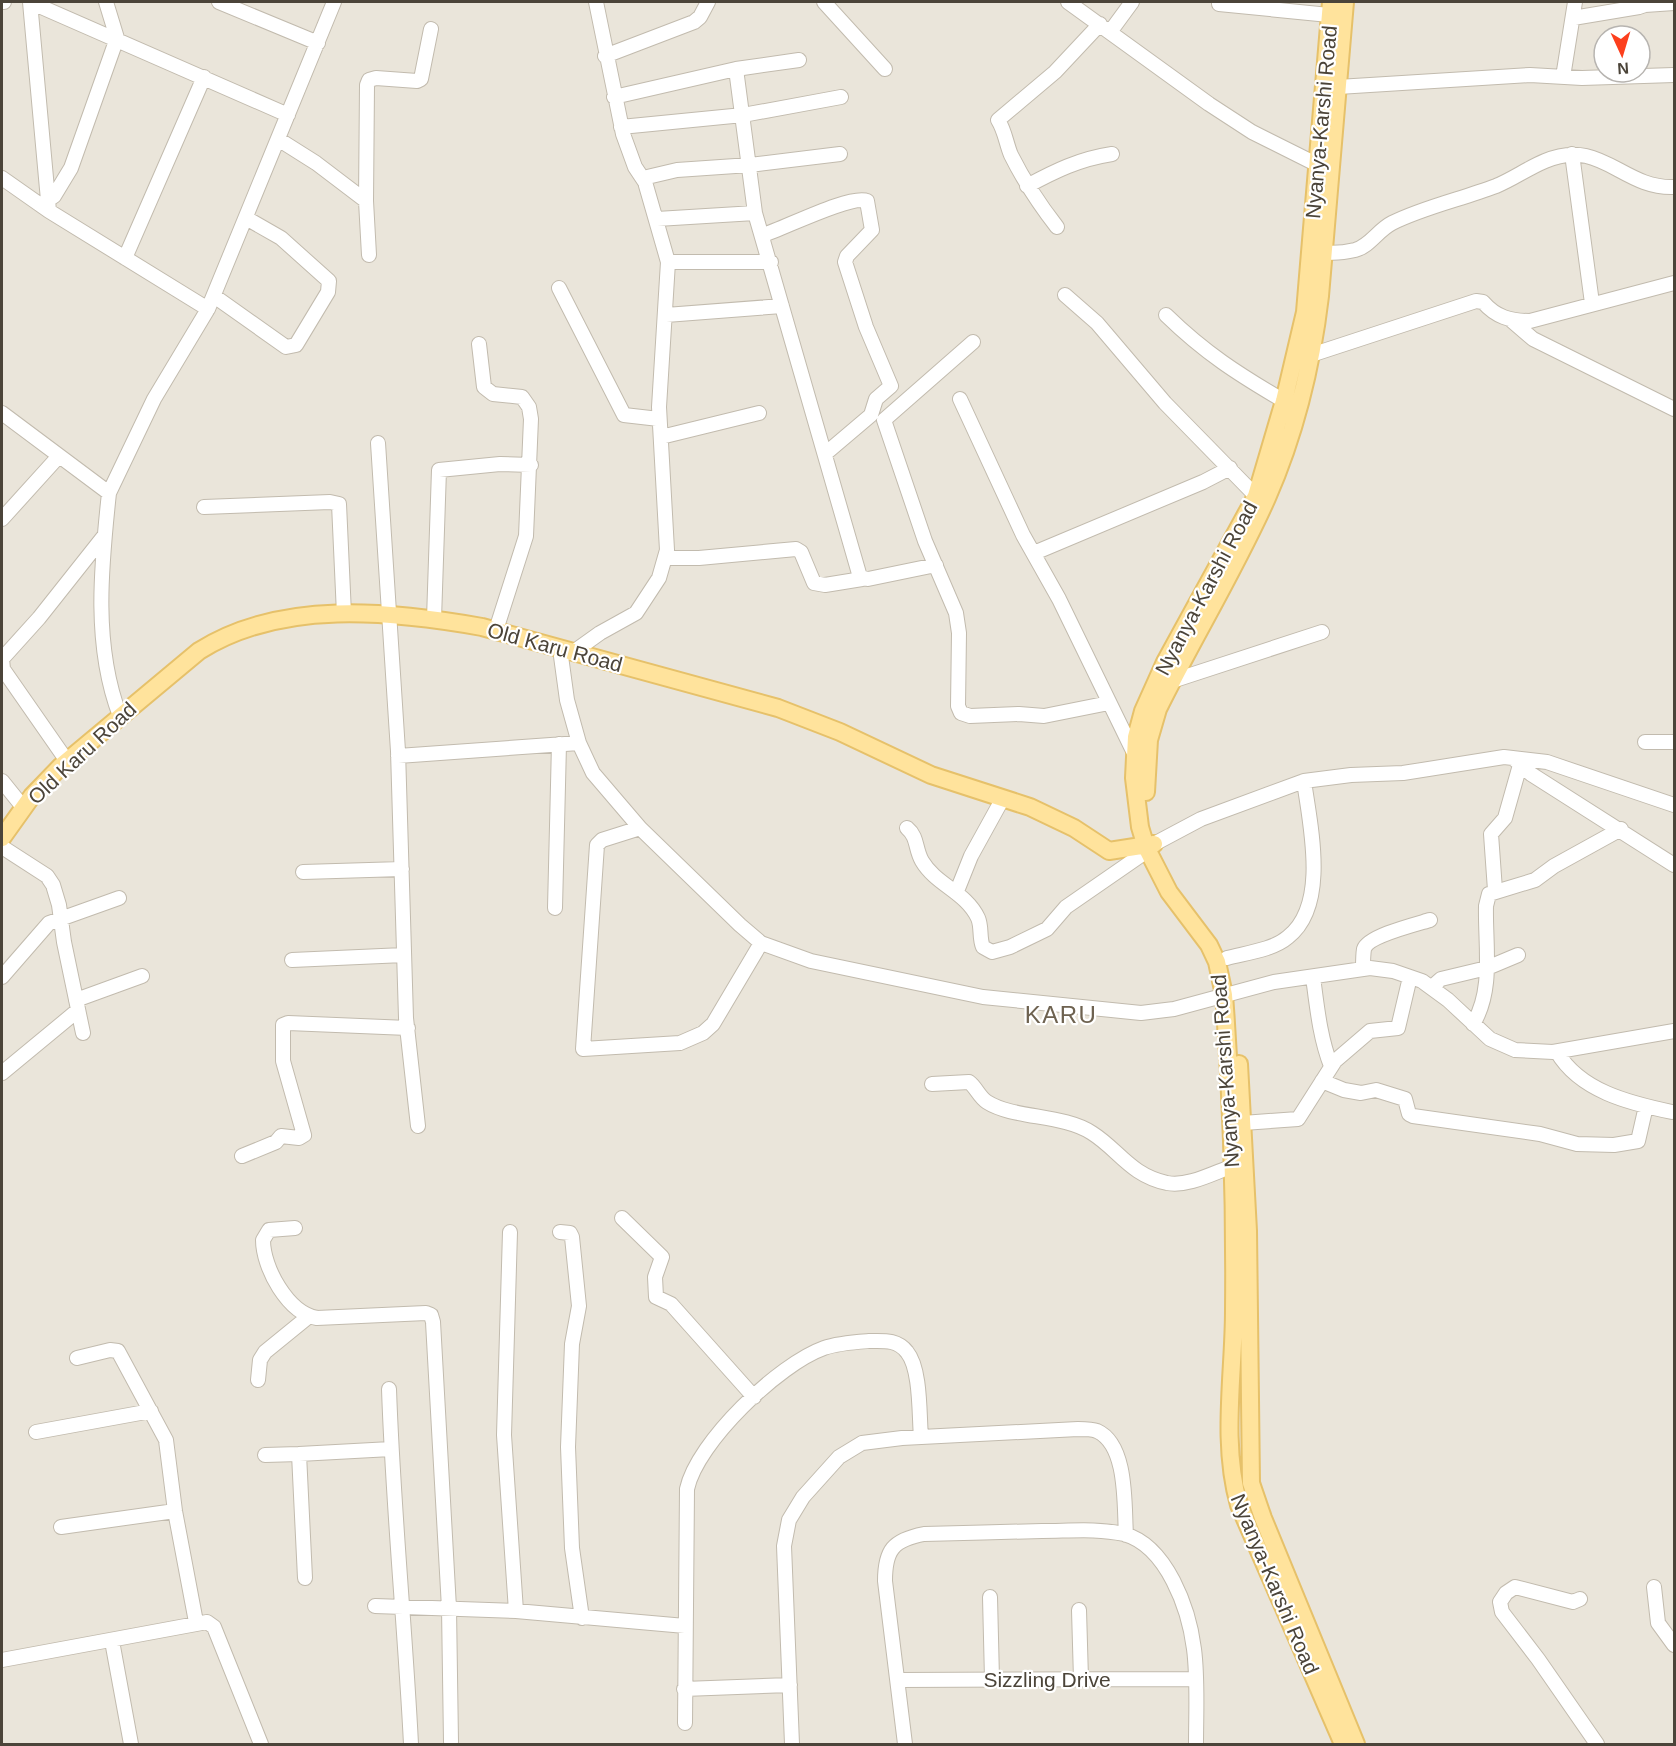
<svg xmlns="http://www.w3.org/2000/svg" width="1676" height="1746" viewBox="0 0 1676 1746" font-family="Helvetica,sans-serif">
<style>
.residential{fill:#eae5da;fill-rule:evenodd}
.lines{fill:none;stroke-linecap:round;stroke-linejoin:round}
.minor-casing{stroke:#c2bbae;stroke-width:16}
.major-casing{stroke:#e6c16a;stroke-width:20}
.minor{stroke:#fff;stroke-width:14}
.major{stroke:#ffe39c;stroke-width:16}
.labels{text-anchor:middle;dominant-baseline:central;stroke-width:4.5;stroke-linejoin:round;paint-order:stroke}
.street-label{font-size:21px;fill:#4b4439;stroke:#fff}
.quarter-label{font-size:24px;letter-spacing:1.5px;fill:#6e6250;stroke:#fff}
</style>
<rect width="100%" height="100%" fill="#f6f3ec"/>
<path class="residential" d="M2,2H1674V1744H2ZM1604,36H1640V72H1604Z"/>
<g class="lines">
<defs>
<path id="minor" d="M2,2H4
M30,2L49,211L208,309
M30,2L288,115
M219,2L318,43
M824,2L885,69
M1068,2L1209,104L1252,132L1318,165
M1219,4L1329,15
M1645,5L1674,3
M1573,18L1639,7L1645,5V2
M1110,32L1132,2
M605,56L694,22L700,17L708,2
M736,69L755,213L860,577L868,579L936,565
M1563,77L1575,2
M1338,87L1530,75L1582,78L1674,75
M614,97L736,69L799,60
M621,127L743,115L841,97
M278,139L316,163L366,201L369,255
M1572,154L1592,303
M2,178L49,211
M643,178L677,170L750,165L840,154
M1027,186C1055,171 1079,159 1112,154
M47,201L54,196L71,168L117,38L106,2
M366,201L367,85L369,80L376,78L417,81L421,79L431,29
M657,219L755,213
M1057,227C1039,204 1024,181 1011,155C1006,143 1005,131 998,120L1055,72L1100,24
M763,235C783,229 851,194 867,201L872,230L847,256L845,262L866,327L891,386L876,399L871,415L825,454
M1314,250C1326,254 1342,253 1355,250C1370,246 1378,230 1392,223C1424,207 1462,199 1496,186C1513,179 1528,168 1545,161C1601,137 1622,189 1674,187
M125,258L204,77
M668,262H771
M559,288L624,415L659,419
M1065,295L1097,323L1165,403L1256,496
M214,296L286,347L296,345L328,292L329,281L281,238L246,218
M666,315L782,306
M1166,315C1205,353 1238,374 1284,401
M1512,321L1533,339L1674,409
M973,342L884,420L925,541L956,613L959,633L958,706L961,713L970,716L1019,714L1044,716L1109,703
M479,344L484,387L493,394L522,397L529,407L531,419L526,536L496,630
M1311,355L1476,301L1483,302C1496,317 1510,321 1530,321L1674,283
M960,399L1023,535L1059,599L1135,755
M2,413L109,493C101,567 93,646 120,716
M661,437L759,413
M378,443L398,751L406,1018L418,1126
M109,493L154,399L208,309L334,2
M204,507L330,502L339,504L344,614
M2,519L59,456
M1034,553L1203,482L1230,468
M665,558H699L796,549L801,552L814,583L825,585L862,579
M434,619L439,470L500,464L531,465
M560,649L567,700L579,743L593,773L640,828L740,925L761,943L811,961L983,997L1141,1013L1174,1009L1274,982L1370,968L1393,971L1422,981L1448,1000L1490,1039L1515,1050L1553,1052L1674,1031
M572,653L600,633L636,613L659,578L667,550L659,407L668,262L645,182L635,167L623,134L596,2
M1172,681L1322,632
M1645,742H1674
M398,756L579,743
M1513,758L1531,774L1674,865
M67,761L3,669L2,659L39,618L104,536
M2,781L23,807
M640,828L602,840L597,845L583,1049L680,1043L703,1033L713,1024L761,943
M907,828C918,837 915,849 922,861C936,885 966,892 978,918C982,927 979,938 983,947L992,952L1010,947L1047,929L1066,907L1147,851
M1154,844L1201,819L1304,781L1351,775L1403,773L1504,757L1547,762L1674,805
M2,847L47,876L53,885L59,905L64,942L83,1033
M303,872L402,869
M1495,890L1491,834L1505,818L1520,765
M957,891L971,856L1003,798
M555,908L559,744
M1227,958C1246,953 1273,950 1288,937C1329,905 1310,825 1304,781
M292,960L404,955
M1363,969C1363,963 1363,955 1364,949C1368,936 1417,924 1430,920
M2,977L49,923L119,898
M1313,977C1317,1007 1320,1038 1331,1066
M1432,987L1441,979L1487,968L1518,955
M76,1000L142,976
M1473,1024C1494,990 1485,945 1486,906L1489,894L1535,880L1554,866L1621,829
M1557,1052C1580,1091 1629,1103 1672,1112
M2,1073L77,1011
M1322,1081L1344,1090L1361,1093L1376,1090L1405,1099L1409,1114L1413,1116L1540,1134L1577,1144L1614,1145L1638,1141L1646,1106
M932,1084L969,1082C976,1087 979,1097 987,1102C1014,1119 1063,1114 1092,1133C1119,1150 1130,1175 1167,1183C1188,1187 1213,1173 1233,1166
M1243,1123L1298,1119L1335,1061L1370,1031L1398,1028L1410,977
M242,1156L276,1142L281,1136L299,1138L304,1135L283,1061V1025L288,1023L408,1028
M622,1218L662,1257L655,1277L656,1297L671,1304L754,1397
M295,1228L269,1230L263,1240C263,1268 288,1313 317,1318L426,1313L431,1315L433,1322L449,1608L451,1742
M510,1232L504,1435L516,1611
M560,1232L570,1233L572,1237L579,1306L572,1344L568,1447L572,1548L582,1618
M77,1358L110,1350L118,1351L166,1440L175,1511L196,1622
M258,1380L260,1360L265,1352L308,1317
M389,1389C393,1508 405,1626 411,1744
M36,1432L151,1411
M265,1455L299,1454
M61,1527L175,1511
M305,1578L299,1454L391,1449
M1654,1587L1658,1623L1674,1645
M990,1597L992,1679
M1580,1599L1573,1602L1515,1587L1506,1593L1500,1602L1502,1612L1538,1659L1597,1744
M375,1606L516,1611L685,1626
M1079,1610L1081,1679
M112,1641L131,1744
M2,1660L207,1622L214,1627L261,1744
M899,1680L1196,1679
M684,1689L790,1685
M685,1723L687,1489C697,1442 779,1364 824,1348C838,1343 855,1342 869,1341C883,1341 897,1339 907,1352C921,1369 919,1415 921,1437
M792,1744L784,1546L789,1520L803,1497L839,1457L862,1443L902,1438L1078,1429C1084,1429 1092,1429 1097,1431C1128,1445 1124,1506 1126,1535
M905,1744L885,1581C885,1550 893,1540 924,1534C963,1533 1003,1532 1042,1531C1069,1531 1097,1528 1124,1534C1167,1546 1189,1609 1194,1649C1198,1680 1196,1713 1196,1744"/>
<path id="major" d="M1331,2L1305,312L1284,401L1256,496L1165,662L1143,711L1136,737L1134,778L1140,827L1146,847L1169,892L1209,945L1217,962L1224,995C1232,1100 1235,1205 1234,1310C1234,1374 1221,1442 1239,1505L1343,1744
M1146,792L1149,740L1158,709C1193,638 1235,570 1267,498C1295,434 1312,364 1320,296L1345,2
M2,838L32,796L60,767L199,651C281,599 391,611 482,627L778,708L840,732L931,775L1030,807L1074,828L1109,851L1154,844
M1239,1064L1248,1231L1251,1483L1263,1518L1356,1744"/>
</defs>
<use href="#minor" class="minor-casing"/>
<use href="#major" class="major-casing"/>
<use href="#minor" class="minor"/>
<use href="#major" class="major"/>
</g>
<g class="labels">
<g class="street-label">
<text transform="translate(1321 122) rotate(-85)">Nyanya-Karshi Road</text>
<text transform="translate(1206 588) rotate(-62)">Nyanya-Karshi Road</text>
<text transform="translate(555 647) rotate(15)">Old Karu Road</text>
<text transform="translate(82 753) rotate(-43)">Old Karu Road</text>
<text transform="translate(1225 1071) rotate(-94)">Nyanya-Karshi Road</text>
<text transform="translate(1275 1584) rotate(67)">Nyanya-Karshi Road</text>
<text x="1047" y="1679">Sizzling Drive</text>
</g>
<g class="quarter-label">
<text x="1061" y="1014">KARU</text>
</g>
</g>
<rect width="1676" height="1746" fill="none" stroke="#4b4439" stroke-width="6"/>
<g transform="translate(1622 54) rotate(176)"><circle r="28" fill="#ffffff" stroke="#b7b4b0" stroke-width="1.5"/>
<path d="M0-4.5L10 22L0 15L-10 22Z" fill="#fc3f1d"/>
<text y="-9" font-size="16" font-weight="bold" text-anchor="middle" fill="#4b4439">N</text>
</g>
</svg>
